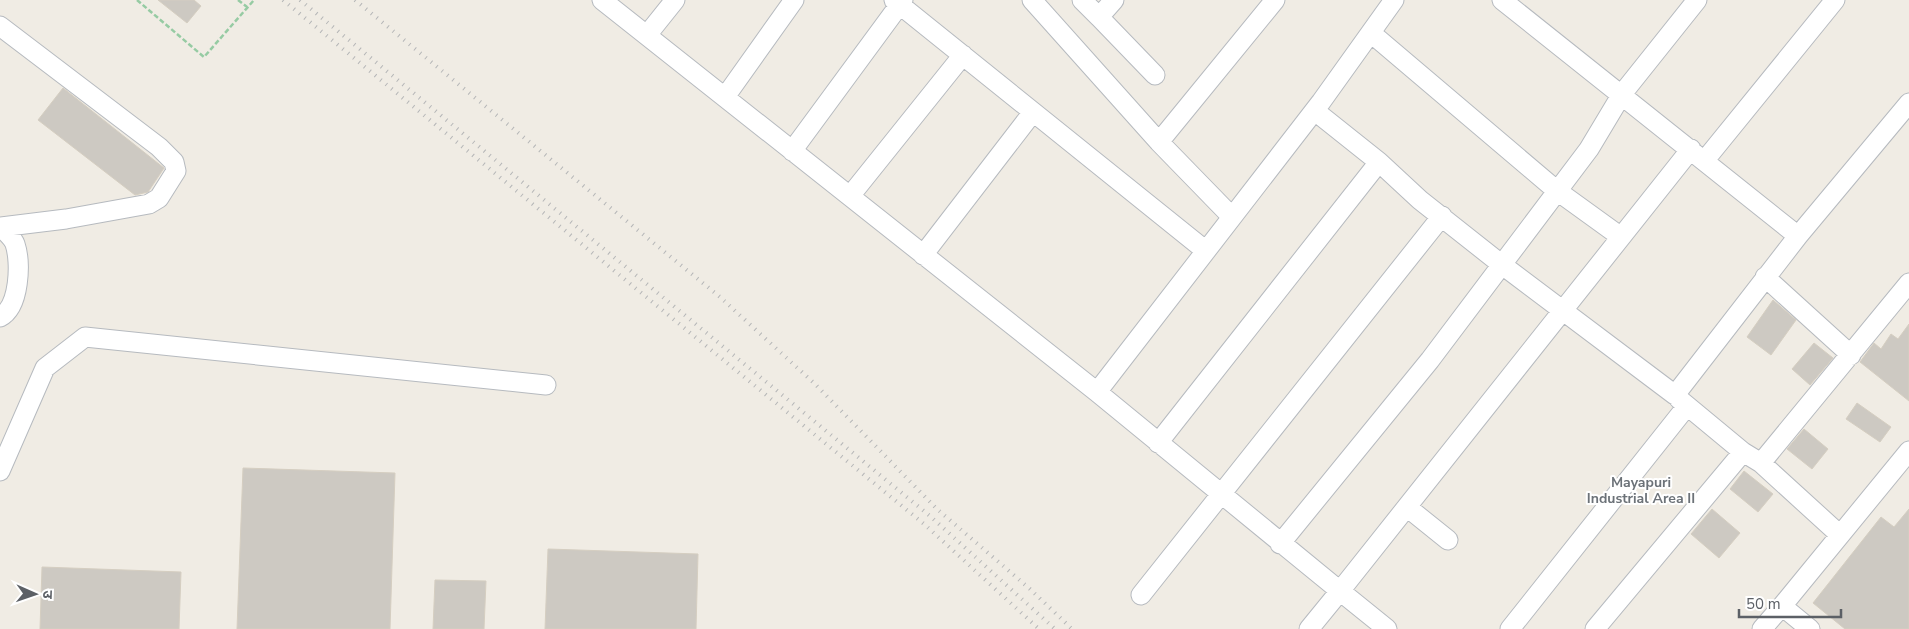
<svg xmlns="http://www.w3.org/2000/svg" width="1909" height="629" viewBox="0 0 1909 629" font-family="'Nunito Sans','Noto Sans Devanagari',sans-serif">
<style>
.building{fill:#cdc9c2;stroke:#d5cec1}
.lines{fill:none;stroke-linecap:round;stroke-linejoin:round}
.minor-casing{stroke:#b6babf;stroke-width:21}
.path{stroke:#96cba3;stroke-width:2.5;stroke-dasharray:5 2.5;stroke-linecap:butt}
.minor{stroke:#fff;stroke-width:19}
.rail{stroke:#b5b6b7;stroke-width:4;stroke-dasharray:1 6;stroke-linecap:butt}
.labels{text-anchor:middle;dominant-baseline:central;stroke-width:4;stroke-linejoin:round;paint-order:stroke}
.neighbourhood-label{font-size:14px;font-weight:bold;fill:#6c7278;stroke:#fff}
</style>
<rect width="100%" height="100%" fill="#f0ece4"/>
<path class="building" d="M158,0H194L201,6L187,23Z
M63,88L164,168L148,192L135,195L38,120Z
M1773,300L1796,320L1771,355L1747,337Z
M1909,324V401L1860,362L1874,343L1881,349L1891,334L1898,339Z
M1814,343L1833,358L1810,385L1792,369Z
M1857,403L1891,427L1880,442L1846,419Z
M1804,429L1828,449L1812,469L1787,449Z
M243,468L395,473L390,629H237Z
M1744,471L1773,494L1758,512L1730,489Z
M1712,509L1740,533L1719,558L1691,534Z
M1909,509V629H1845L1813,603L1881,517L1894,527Z
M548,549L698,554L696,629H545Z
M42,567L181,572L179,629H40Z
M435,580L486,581L484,629H433Z"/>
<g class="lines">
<defs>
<path id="minor" d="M602,0L1097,392L1340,591L1691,149
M894,0L1206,251
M1032,0L1159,142L1232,217
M1082,0L1099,17
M1114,0L1099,17L1155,75
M1502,0L1798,236
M0,26L159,147L174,162L176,171L159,198L149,204L66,219L0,227
M1371,33L1556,190L1621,237
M647,35L675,0
M725,97L794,0
M1315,111L1379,162L1420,200L1501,264L1675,395L1798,236L1909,103
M1159,142L1275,0
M792,151L903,0
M1705,160L1835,0
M850,196L963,55
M0,229L3,228C6,233 13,238 15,244C21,262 20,307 0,317
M923,255L1033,112
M1765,277L1851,355
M1097,392L1321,102L1394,0
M1679,399L1743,452L1761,463L1840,535
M1158,443L1379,162
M1761,463L1909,283
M0,471L45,368L85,337L546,385
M1407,507L1448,540
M1280,544L1430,360L1589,149L1622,94L1697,0
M1141,595L1442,216
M1309,629L1340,591L1387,629
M1510,629L1687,406
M1595,629L1743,452
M1762,629L1782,606
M1810,629L1782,606L1909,451"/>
</defs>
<use href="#minor" class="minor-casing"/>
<path class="path" d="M137,0L204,57L254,0
M238,0L247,7"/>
<use href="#minor" class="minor"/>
<path class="rail" d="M283,0L924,524L1039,629
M300,0L930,516L1055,629
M355,0L720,297L815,384L937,509L1030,589L1072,629"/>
</g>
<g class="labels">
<g class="neighbourhood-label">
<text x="1641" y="482">Mayapuri<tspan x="1641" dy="16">Industrial Area II</tspan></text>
</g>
</g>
<g transform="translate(35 594) rotate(92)" stroke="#ffffff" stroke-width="4" paint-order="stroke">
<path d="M0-4L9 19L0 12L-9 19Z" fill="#5c6066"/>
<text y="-8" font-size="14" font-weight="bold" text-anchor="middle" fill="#5c6066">उ</text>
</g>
<path d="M1739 609v8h102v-8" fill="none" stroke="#5c6066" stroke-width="2.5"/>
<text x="1746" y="609" font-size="15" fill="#5c6066" stroke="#ffffff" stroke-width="4" paint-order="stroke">50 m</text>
</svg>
